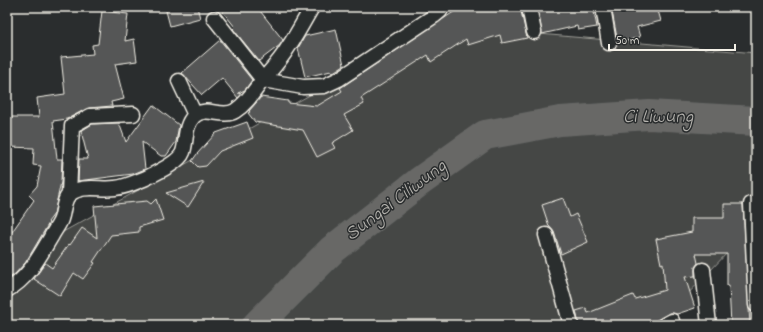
<svg xmlns="http://www.w3.org/2000/svg" width="763" height="332" viewBox="0 0 763 332" font-family="'Indie Flower',sans-serif">
<style>
.green{fill:#444645;stroke:#9c9c96}
.lines{fill:none;stroke-linecap:round;stroke-linejoin:round}
.river{stroke:#676866;stroke-width:30}
.building{fill:#555756;stroke:#f4f1e8}
.street-casing{stroke:#f4f1e8;stroke-width:17}
.street{stroke:#2a2d2e;stroke-width:14}
.labels{text-anchor:middle;dominant-baseline:central;stroke-width:3;stroke-linejoin:round;paint-order:stroke}
.water-label{font-size:19px;font-style:italic;fill:#b5b3ae;stroke:#2a2d2e}
</style>
<rect width="100%" height="100%" fill="#2a2d2e"/>
<filter id="ink" filterUnits="userSpaceOnUse"><feTurbulence type="fractalNoise" baseFrequency=".025" numOctaves="2"/><feDisplacementMap in="SourceGraphic" scale="8" xChannelSelector="R" yChannelSelector="G"/><feConvolveMatrix kernelMatrix="1 2 1 2 8 2 1 2 1" color-interpolation-filters="sRGB"/></filter>
<g filter="url(#ink)">
<path class="green" d="M436,25L756,53V223L658,325H7V263Z"/>
<g class="lines">
<path class="river" d="M257,325L332,250L419,182L485,135L560,121L649,115L756,121"/>
</g>
<path class="building" d="M165,7H197L200,18L170,26Z
M219,7H257L283,40L280,45L259,61L233,29L235,27Z
M461,7H520L527,38L502,43L500,35L468,45L466,39L431,62L428,55L361,98L364,104L344,115L353,130L332,143L335,148L317,157L303,130L255,122L248,113L250,112L249,111L261,97L288,101V103L317,106L342,91L340,88Z
M542,7H593L597,27L578,30L577,26L542,34L538,8Z
M630,7H657L661,21L637,27L640,37L618,43L612,12Z
M102,11L128,14L125,41L134,39L137,61L115,64L124,99L111,102L112,106L89,108L67,119L53,121L57,159H62L61,182L54,214L48,222L49,223L26,262L15,274L7,280V239L34,200L29,195L37,186L41,166L33,165L34,148L10,147V117H39L37,98L65,94L61,57L93,54L92,45L98,44Z
M336,29L344,65L332,73L331,71L305,77L298,48L305,36Z
M220,40L252,80L245,90L238,93L242,94L238,98L222,78L202,95L182,73Z
M153,105L179,125L176,142L166,156H161L142,142L145,169L133,174L78,181L79,159H88L81,131L92,124L119,123L126,142Z
M247,122L253,138L220,151L206,166L198,167L192,161L197,154L216,133Z
M204,182L188,207L166,193Z
M563,198L570,217L576,214L588,242L561,254L554,232L549,226L542,205Z
M156,199L163,220L139,227V232L111,235L93,262L95,263L83,279L74,273L60,296L34,279L45,263L52,268L69,244L70,245L82,228L97,238L94,206L147,201L151,204Z
M724,204H743L750,325H731L729,286H727V254H696L698,263L695,267V276L685,277L695,308L677,314L673,313H669L657,320L645,325H579L576,311L586,308L588,313L633,295L635,299L665,290L663,263L661,264L656,239L692,232V218H724Z"/>
<g class="lines">
<defs>
<path id="street" d="M529,7L534,32
M603,7L609,43
M214,18L263,80L303,87L324,86L339,79L434,16L440,11L442,7
M179,81L195,115
M69,194L72,126L90,116L133,114
M751,204L756,305
M546,235L571,325
M703,270L709,325
M7,290C28,279 39,257 51,237C54,231 59,225 61,219C64,211 63,199 70,194C82,184 101,190 115,188C126,187 136,182 146,178C156,173 179,163 183,152C187,140 184,126 194,116C206,105 222,119 235,111C246,104 253,93 261,82C270,71 280,61 287,49C296,36 304,21 312,7
M664,325L672,321"/>
</defs>
<use href="#street" class="street-casing"/>
<use href="#street" class="street"/>
</g>
</g>
<g class="labels">
<g class="water-label">
<text x="658" y="117">Ci Liwung</text>
<text transform="translate(396 201) rotate(-37)">Sungai Ciliwung</text>
</g>
</g>
<rect width="763" height="332" fill="none" stroke="#2a2d2e" stroke-width="24"/>
<rect x="12" y="12" width="739" height="308" fill="none" stroke="#f4f1e8" stroke-width="1.5" filter="url(#ink)"/>
<path d="M609 44v6h126v-6" fill="none" stroke="#f4f1e8" stroke-width="2"/>
<text x="615" y="44" font-size="12" fill="#f4f1e8" stroke="#2a2d2e" stroke-width="3" paint-order="stroke">50 m</text>
</svg>
